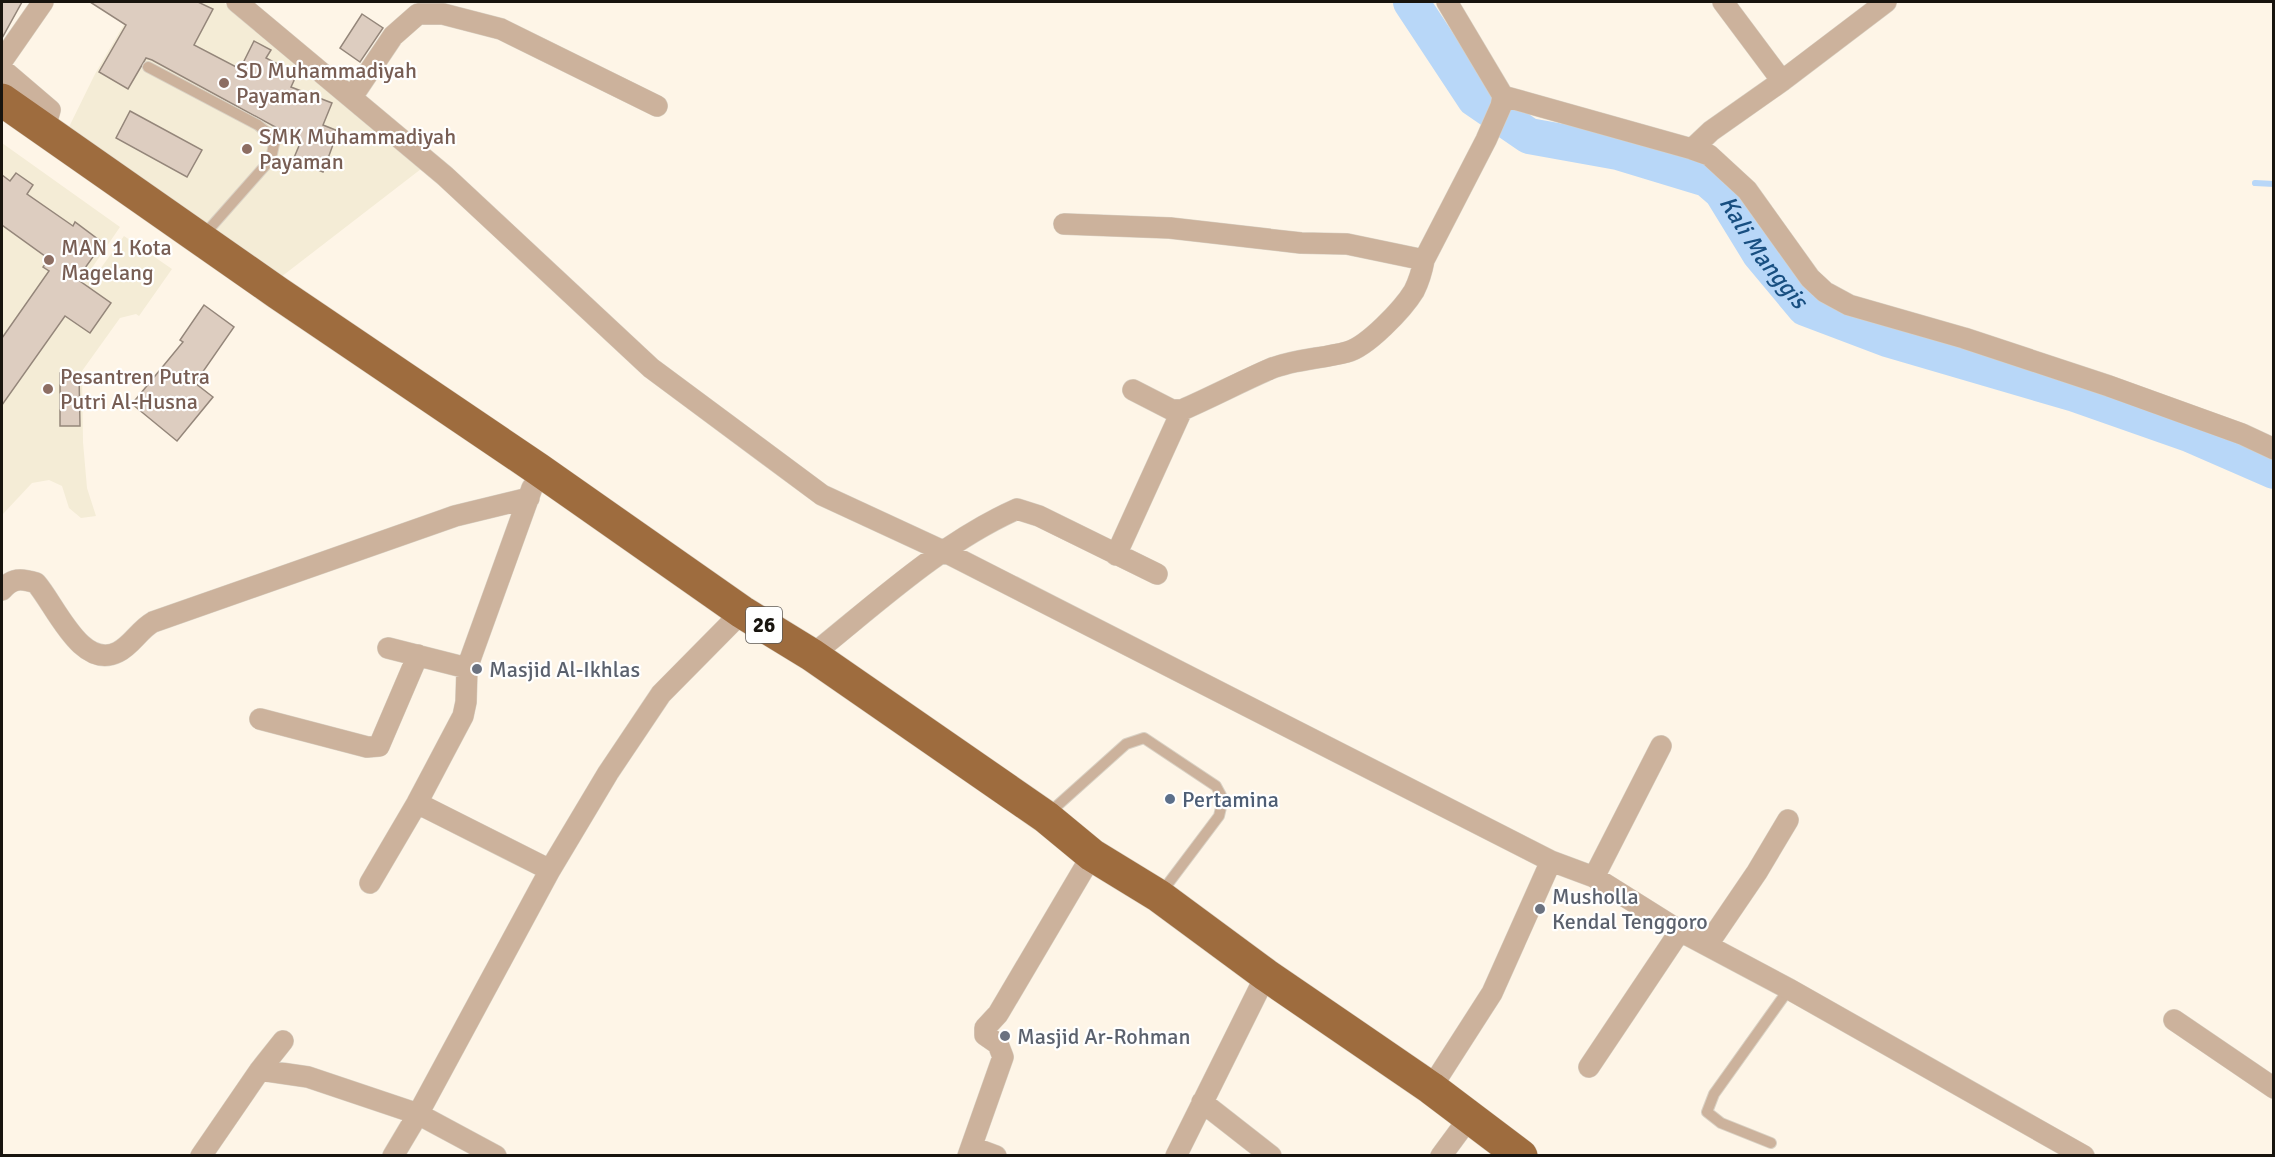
<svg xmlns="http://www.w3.org/2000/svg" width="2275" height="1157" viewBox="0 0 2275 1157" font-family="Signika,sans-serif">
<style>
.education{fill:#f4ecd6}
.lines{fill:none;stroke-linecap:round;stroke-linejoin:round}
.stream{stroke:#b8d7f8;stroke-width:6}
.river{stroke:#b8d7f8;stroke-width:36}
.building{fill:#ddcdc0;stroke:#94867a;stroke-width:1.5}
.service-casing{stroke:#d9d1c4;stroke-width:12}
.minor-casing{stroke:#d9d1c4;stroke-width:22}
.trunk-casing{stroke:#d9d1c4;stroke-width:34}
.service{stroke:#ccb29c;stroke-width:10}
.minor{stroke:#ccb29c;stroke-width:21}
.trunk{stroke:#9e6c3e;stroke-width:33}
.education-dot{fill:#8d6e63;stroke:#fff;stroke-width:2}
.worship-dot{fill:#6b7280;stroke:#fff;stroke-width:2}
.service-dot{fill:#5c6f8a;stroke:#fff;stroke-width:2}
.labels{text-anchor:middle;dominant-baseline:central;stroke-width:4.5;stroke-linejoin:round;paint-order:stroke}
.shield{fill:#fff;stroke:#5d5a56;stroke-width:1.5}
.shield-label{font-size:21px;font-weight:bold;fill:#18140e}
.education-label{font-size:22px;fill:#785e54;stroke:#fff;text-anchor:start}
.worship-label{font-size:22px;fill:#5b616d;stroke:#fff;text-anchor:start}
.service-label{font-size:22px;fill:#4e5e75;stroke:#fff;text-anchor:start}
.water-label{font-size:24px;font-style:italic;fill:#184f81;stroke:#fff}
</style>
<rect width="100%" height="100%" fill="#fef5e7"/>
<path class="education" d="M137,2H223L421,169L281,277L68,129L95,74Z
M2,143L120,227L87,275L93,279L124,236L172,269L139,316L136,314L120,318L82,371L83,442L87,488L96,516L81,518L69,508L62,486L49,480L32,483L2,515Z"/>
<g class="lines">
<path class="stream" d="M2255,183L2274,184"/>
<path class="river" id="s1" d="M1411,2L1475,99L1529,136L1618,152L1707,179L1722,192L1760,254L1805,308L1887,339L2075,394L2189,434L2274,471"/>
</g>
<path class="building" d="M2,2H22L2,38Z
M90,2H198L213,9L194,45L240,69L254,41L271,50L266,58L297,74L291,87L332,103L323,125L338,131L323,172L293,160L301,141L152,60L146,58L128,89L99,72L126,25Z
M362,14L383,28L360,62L340,48Z
M130,111L202,150L187,177L116,138Z
M16,173L33,185L27,194L73,226L75,222L103,243L77,279L111,303L90,333L65,316L2,405V338L49,271L43,267L49,259L2,225V175L10,181Z
M204,305L234,327L195,383L213,397L177,441L132,404L183,342L180,340Z
M60,373H79L80,426H60Z"/>
<g class="lines">
<defs>
<path id="service" d="M148,67L258,125L275,139L271,159L203,236
M1049,813L1126,744L1144,738L1216,786L1223,799L1219,816L1161,893
M1771,1143L1721,1123L1707,1112L1714,1094L1789,989"/>
<path id="minor" d="M237,2L445,176L651,368L822,495L943,551L1551,861L1594,877L1680,931L1789,989L2084,1156
M1447,2L1503,96L1692,149L1711,131L1782,81L1886,2
M1723,2L1782,81
M2,61L43,2
M2,69L50,110L44,131
M352,97L393,36L418,14H443L501,29L657,106
M1692,149L1709,155L1747,190L1810,278L1825,292L1849,305L1964,338L2109,386L2242,434L2274,449
M1064,224L1170,228L1301,243L1347,244L1424,260
M1133,390L1172,410H1182C1212,397 1240,382 1270,369C1295,359 1321,359 1347,352C1367,347 1403,309 1414,291C1419,281 1422,271 1424,260L1486,140L1501,106L1503,96
M1116,555L1182,410
M2,590C12,578 21,578 36,583C55,604 81,671 118,652C132,645 139,630 153,622L455,516L529,498
M388,648L467,668
M812,655C877,603 941,543 1017,509L1039,516L1157,574
M260,719L367,747L379,746L418,655
M417,803L550,870
M1594,877L1661,746
M370,883L417,803L463,716L466,702L467,668L532,488
M1708,944L1757,872L1788,820
M2174,1020L2274,1088
M1589,1067L1680,931
M260,1070L308,1077L418,1114L496,1156
M1431,1088L1492,993L1551,861
M1202,1102L1271,1156
M972,1147L996,1156
M201,1156L260,1070L283,1041
M393,1156L418,1114L550,870L608,773L661,694L742,612
M968,1156L1003,1057L998,1044L985,1035V1028L998,1014L1092,855
M1176,1156L1266,975
M1441,1156L1469,1118"/>
<path id="trunk" d="M2,100L278,293L538,469L742,612L812,655L1046,817L1092,855L1159,896L1266,975L1431,1088L1521,1156"/>
</defs>
<use href="#service" class="service-casing"/>
<use href="#minor" class="minor-casing"/>
<use href="#trunk" class="trunk-casing"/>
<use href="#service" class="service"/>
<use href="#minor" class="minor"/>
<use href="#trunk" class="trunk"/>
</g>
<g class="education-dot">
<circle cx="224" cy="83" r="6"/>
<circle cx="247" cy="149" r="6"/>
<circle cx="49" cy="260" r="6"/>
<circle cx="48" cy="389" r="6"/>
</g>
<g class="worship-dot">
<circle cx="477" cy="669" r="6"/>
<circle cx="1540" cy="909" r="6"/>
<circle cx="1005" cy="1036" r="6"/>
</g>
<circle class="service-dot" cx="1170" cy="799" r="6"/>
<g class="labels">
<rect class="shield" x="746" y="607" width="36" height="36" rx="4.5"/>
<g class="shield-label">
<text x="764" y="625">26</text>
</g>
<g class="education-label">
<text x="236" y="70">SD Muhammadiyah<tspan x="236" dy="25">Payaman</tspan></text>
<text x="259" y="136">SMK Muhammadiyah<tspan x="259" dy="25">Payaman</tspan></text>
<text x="61" y="247">MAN 1 Kota<tspan x="61" dy="25">Magelang</tspan></text>
<text x="60" y="376">Pesantren Putra<tspan x="60" dy="25">Putri Al-Husna</tspan></text>
</g>
<g class="worship-label">
<text x="489" y="669">Masjid Al-Ikhlas</text>
<text x="1552" y="896">Musholla<tspan x="1552" dy="25">Kendal Tenggoro</tspan></text>
<text x="1017" y="1036">Masjid Ar-Rohman</text>
</g>
<g class="service-label">
<text x="1182" y="799">Pertamina</text>
</g>
<g class="water-label">
<text stroke="none"><textPath href="#s1" startOffset="458">Kali Manggis</textPath></text>
</g>
</g>
<rect width="2275" height="1157" fill="none" stroke="#18140e" stroke-width="6"/>
</svg>
